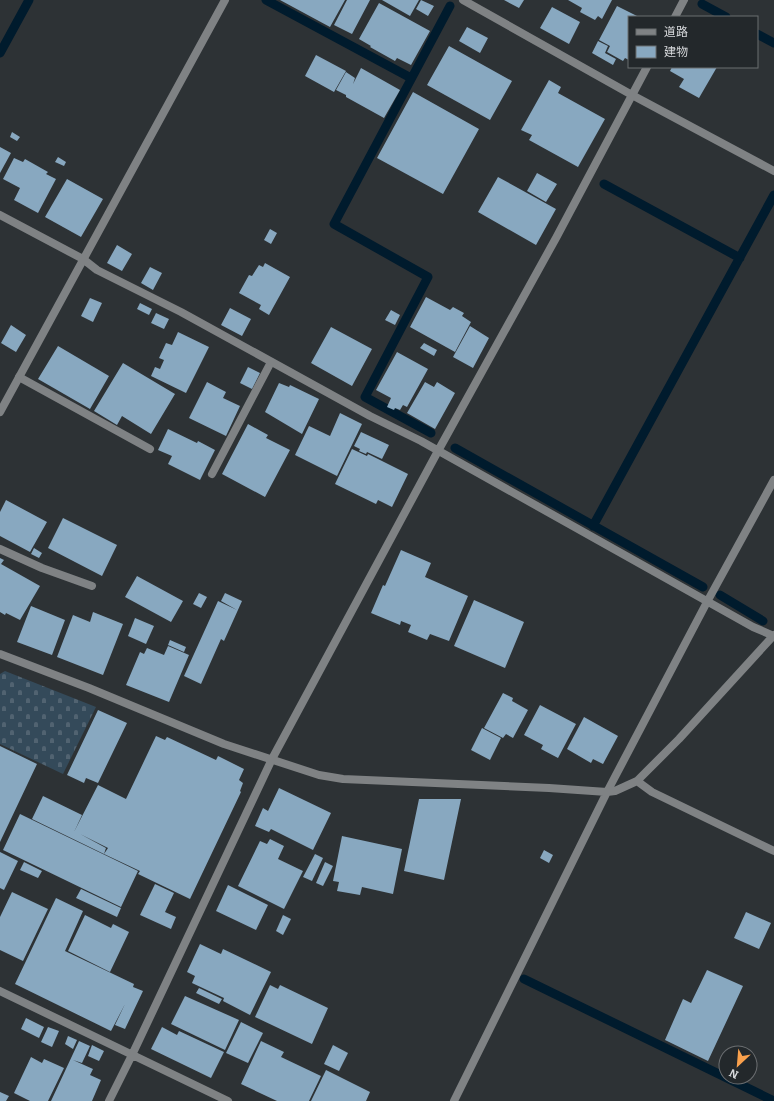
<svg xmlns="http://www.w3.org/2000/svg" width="774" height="1101" viewBox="0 0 774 1101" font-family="Bitter,'Noto Sans JP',serif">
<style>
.cemetery{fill:url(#cemetery-stones)}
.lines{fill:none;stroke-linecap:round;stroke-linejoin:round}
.stream{stroke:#001b2d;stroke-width:9}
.building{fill:#88a8c0}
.lane{stroke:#7f8284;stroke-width:8}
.street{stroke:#7f8284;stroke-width:8}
</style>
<defs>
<pattern id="cemetery-stones" width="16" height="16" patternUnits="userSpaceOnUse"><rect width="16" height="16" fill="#344a5a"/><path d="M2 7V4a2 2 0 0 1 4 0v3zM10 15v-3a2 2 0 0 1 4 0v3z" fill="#516371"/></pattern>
</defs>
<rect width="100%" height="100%" fill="#2d3235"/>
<path class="cemetery" d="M5,671L96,707L63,774L0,744V674Z"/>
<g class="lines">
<path class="stream" d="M266,0L411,78
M702,4L726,17
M757,34L774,43
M0,53L29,0
M604,184L740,258
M431,433L365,397L428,277L334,224L450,6
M455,448L703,587
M593,526L774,195
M720,595L763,621
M524,979L774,1101"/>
</g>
<path class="building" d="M280,0H345L330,27Z
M347,0H370L352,34L334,25Z
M382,0H419L410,16Z
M421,0L434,6L428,16L416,9Z
M504,0H524L519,8Z
M568,0H612L602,19L598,16L595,20L580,12L582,8Z
M379,3L430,31L411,65L397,58L395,61L370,47L371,46L359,39Z
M617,6L639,17H629V60L625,58L623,61L607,52L610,46L599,40Z
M552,7L580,22L569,44L540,28Z
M467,27L488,38L480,53L459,41Z
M598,41L608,46L605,53L616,59L613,65L592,53Z
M449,46L512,81L490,120L427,85Z
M316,55L346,71L334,92L305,76Z
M672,67H717L699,98L679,87L684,79L670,71Z
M361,68L400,90L384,118L346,97V95L336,90L346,72L355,78L353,84Z
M549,80L561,87L558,93L605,119L578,167L529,140L532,135L521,130Z
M413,92L479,129L443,194L377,158Z
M12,132L20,137L17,141L10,137Z
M0,147L11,153L0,173Z
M58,157L66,162L64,166L55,162Z
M14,158L23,162L25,159L48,172L46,174L56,179L38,213L14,200L20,188L3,179Z
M537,173L557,184L546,202L527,191Z
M498,177L556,209L536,245L478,212Z
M67,179L103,199L81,237L45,217Z
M270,229L277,233L271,244L264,240Z
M117,245L132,254L122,271L107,263Z
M265,263L290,277L269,315L259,309L261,305L239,293L249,275L252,276L259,265L263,267Z
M150,267L162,273L153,290L141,283Z
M426,297L450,310L453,307L464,313L462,316L471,322L455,352L410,327Z
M90,298L102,303L93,322L81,316Z
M140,303L152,309L149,315L137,309Z
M230,308L251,319L242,336L221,325Z
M391,310L400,315L395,325L385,320Z
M156,313L169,319L164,329L151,323Z
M11,325L26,335L16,352L1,343Z
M470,326L489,338L473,368L453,357Z
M331,327L372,349L352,386L311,363Z
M178,332L209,347L186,393L151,376L155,367L160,369L164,360L159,358L166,343L172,345Z
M424,343L437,350L434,356L420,348Z
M58,346L109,376L90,409L38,379Z
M397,352L428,369L407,407L403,405L400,410L395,408L394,410L387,407L391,398L376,390Z
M123,363L175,394L151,434L122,416L117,425L94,411Z
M248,367L260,373L252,389L240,383Z
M207,382L226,392L223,398L240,406L226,436L189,418Z
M425,382L434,387L437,382L455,393L435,429L407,413Z
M279,383L289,387L290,385L319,399L302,434L265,412Z
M340,413L362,424L337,476L295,455L309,426L330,436Z
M248,424L268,435L266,438L290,450L265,497L222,474Z
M168,429L197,443L198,441L215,450L200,480L168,464L172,456L158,450Z
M361,432L389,445L382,459L367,452L366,454L359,451L360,449L354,446Z
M352,449L367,456L368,454L408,474L392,507L378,500L376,504L335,484Z
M6,500L47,522L30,552L0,536V512Z
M63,518L117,545L102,576L48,548Z
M34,548L42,553L39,558L31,554Z
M401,550L431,563L425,577L468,596L449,641L430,634L427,640L408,632L411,625L401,621L400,625L371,613L383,585L385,586Z
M0,558L4,560L1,564L40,586L20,620L6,613L5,615L0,612Z
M137,576L183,601L171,622L125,597Z
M199,593L207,597L201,608L193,604Z
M225,593L242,601L224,641L221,639L201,684L184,676L218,601L237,610L221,601Z
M474,600L524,622L505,668L454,646Z
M31,606L65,620L52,655L17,642Z
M93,612L123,624L103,675L57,657L73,615L90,622Z
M135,618L154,626L146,644L128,636Z
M170,640L186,647L184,652L168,645Z
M168,646L189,655L169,702L126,685L140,652L144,654L147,648L164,655Z
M503,693L513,698L512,701L528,710L513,738L506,734L503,738L484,728Z
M540,705L576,724L558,758L541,749L543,745L524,735Z
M98,710L127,723L98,783L86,778L84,783L67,775Z
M584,717L618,736L603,764L593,759L591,763L567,749Z
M482,728L501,738L490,760L471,750Z
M156,736L165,740L167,737L216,760L218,756L244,769L239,780L243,783L240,791L241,792L190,899L138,874L140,871L104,854L108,848L80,834L106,848L104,854L32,819L43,796L82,815L74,832L98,785L126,799Z
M0,746L37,764L0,842Z
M279,788L331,813L313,850L271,829L269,832L255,826L263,808L268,811Z
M419,799H461L444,880L404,871Z
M20,814L138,871L121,907L3,850Z
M342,836L402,849L393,894L362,887L360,895L337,891L339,882L333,881Z
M270,839L284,846L278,859L303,871L284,909L238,886L260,841L267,844Z
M544,850L553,855L549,863L540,858Z
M0,852L18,861L4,890L0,888Z
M315,854L323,858L312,881L303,877Z
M24,862L42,871L38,878L20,870Z
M325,862L333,866L323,886L316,883Z
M155,884L174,893L165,912L176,917L171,929L140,915Z
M228,885L268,905L256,930L216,911Z
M81,889L121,908L117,917L76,898Z
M12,892L48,909L23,961L0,950V917Z
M56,898L83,911L65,951L134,984L133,987L143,991L125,1029L115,1025L125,1004L111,1031L15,984Z
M746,912L771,923L759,949L734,938Z
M85,915L111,928L113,924L129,932L110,972L68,951Z
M283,915L291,919L283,935L276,931Z
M200,944L221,954L223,949L271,972L250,1015L223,1001L224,998L192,983L195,976L187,972Z
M707,970L743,986L708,1061L665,1040L683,999L691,1003Z
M270,985L278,989L280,985L328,1008L312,1044L255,1017Z
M199,988L222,999L219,1004L196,993Z
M185,996L239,1020L225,1050L171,1024Z
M26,1018L44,1027L39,1038L21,1029Z
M241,1022L263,1033L248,1063L226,1053Z
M48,1027L59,1031L52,1047L41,1042Z
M162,1027L177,1035L179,1031L224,1052L211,1078L151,1049Z
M68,1036L77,1040L73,1049L65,1044Z
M79,1041L90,1046L82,1063L73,1060L93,1069L90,1075L101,1080L92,1101H51Z
M261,1041L284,1052L281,1057L321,1076L309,1101H277L241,1084Z
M92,1045L104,1051L99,1061L88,1056Z
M333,1045L348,1053L339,1071L324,1064Z
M31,1057L42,1063L44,1059L64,1068L48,1101H30L14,1093Z
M326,1070L370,1092L366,1101H311Z
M0,1092L9,1096L6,1101H0Z"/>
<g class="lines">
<path class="lane" d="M19,377L150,449
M212,474L271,362
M0,549L42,568L92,586"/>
<path class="street" d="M463,0L632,95L774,171
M675,17L684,0
M0,215L83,259L97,270L181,312L370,416L421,441L753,627L774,636
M0,412L225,0
M0,654L89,688L224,744L319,775L343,779L549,788L607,792L615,791L637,781L679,739L774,635
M637,781L652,792L774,851
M0,991L228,1101
M109,1101L132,1055L272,759L438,451L556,238L647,67
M454,1101L607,792L707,602L774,480"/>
</g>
<rect x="628" y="16" width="130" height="52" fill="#23282b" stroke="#6b6e71"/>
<rect x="636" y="29" width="20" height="6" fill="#7f8284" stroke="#6b6e71"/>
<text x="664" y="36" font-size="12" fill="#d6d8db">道路</text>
<rect x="636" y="46" width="20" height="12" fill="#88a8c0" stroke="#6b6e71"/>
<text x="664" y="56" font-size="12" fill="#d6d8db">建物</text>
<g transform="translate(738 1065) rotate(206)"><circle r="19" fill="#23282b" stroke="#6b6e71"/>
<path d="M0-3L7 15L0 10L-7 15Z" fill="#f9a04c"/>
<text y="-6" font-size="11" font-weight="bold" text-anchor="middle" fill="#d6d8db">N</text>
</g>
</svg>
